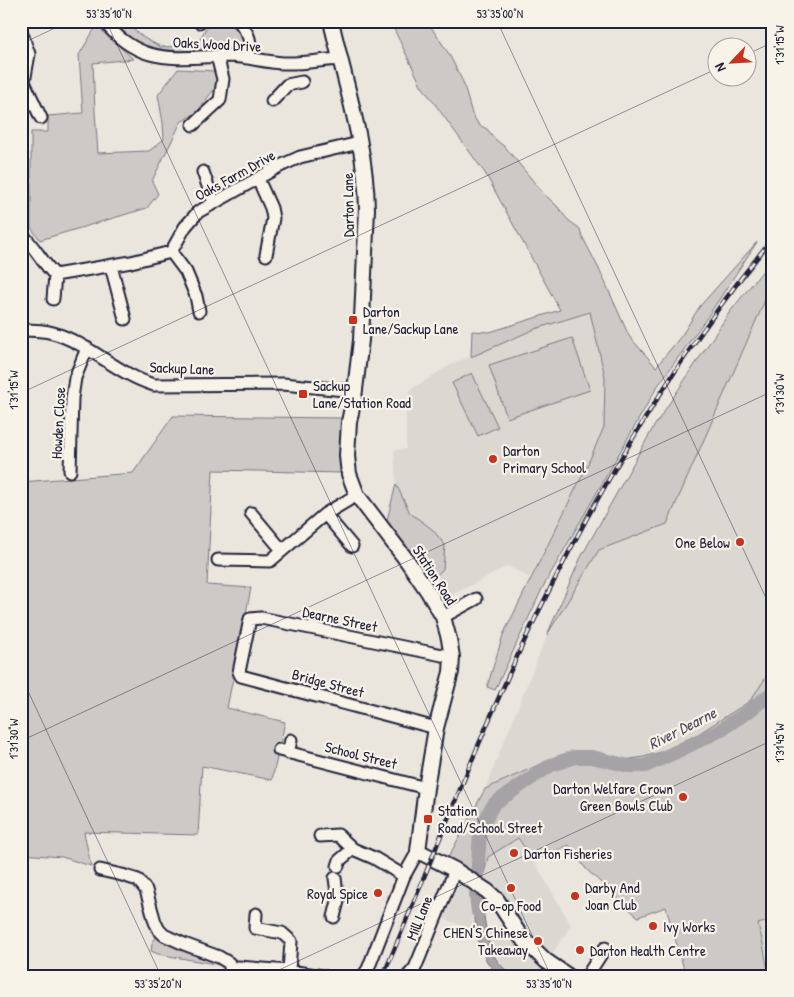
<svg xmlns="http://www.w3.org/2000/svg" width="794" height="997" viewBox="0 0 794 997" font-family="'Patrick Hand',sans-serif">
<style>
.built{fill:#dbd8d2}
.green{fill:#cdc9c6;stroke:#787680}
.water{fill:#a6a3a6;stroke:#716f7b}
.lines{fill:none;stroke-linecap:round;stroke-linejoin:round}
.river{stroke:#a6a3a6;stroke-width:14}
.minor-casing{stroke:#22223b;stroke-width:15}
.major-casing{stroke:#22223b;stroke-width:18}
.minor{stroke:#f7f3e8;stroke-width:11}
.major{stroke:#f7f3e8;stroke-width:14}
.rail-casing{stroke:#22223b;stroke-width:4.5}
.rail{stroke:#f7f3e8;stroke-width:2.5;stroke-dasharray:8;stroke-linecap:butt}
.ticks{fill:none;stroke:#22223b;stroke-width:1;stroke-opacity:0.45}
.poi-dot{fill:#c8321e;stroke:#f7f3e8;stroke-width:2}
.labels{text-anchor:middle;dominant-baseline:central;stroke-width:4.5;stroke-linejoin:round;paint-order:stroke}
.street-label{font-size:15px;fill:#22223b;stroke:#f7f3e8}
.poi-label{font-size:15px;fill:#22223b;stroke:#f7f3e8;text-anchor:start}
.water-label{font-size:16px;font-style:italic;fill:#504f60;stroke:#f7f3e8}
.neatline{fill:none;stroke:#22223b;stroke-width:2}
.ticks-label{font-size:12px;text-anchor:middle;fill:#22223b}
</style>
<rect width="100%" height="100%" fill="#eae6de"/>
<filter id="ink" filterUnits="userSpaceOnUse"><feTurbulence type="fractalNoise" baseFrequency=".02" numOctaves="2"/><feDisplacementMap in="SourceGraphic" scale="10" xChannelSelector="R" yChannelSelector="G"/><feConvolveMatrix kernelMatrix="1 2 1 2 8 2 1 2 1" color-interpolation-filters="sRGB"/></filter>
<g filter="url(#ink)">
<path class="built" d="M773,282V667L750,701L698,734L663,751L644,757L624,760L585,753L561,755L485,789L547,635L599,550L667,524Z
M590,312L605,377L604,426L586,468L530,578L508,566L442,600L428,583L432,529L410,513L396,484L394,450L406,449V412L410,390L450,365L535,329Z
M518,838L534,861L571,925L538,976H511L496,956L488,932L511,919L482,882L488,857Z
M462,883L469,889L474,930L441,918L454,886Z
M772,920L773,922V976H769L763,944L758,924Z"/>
<path class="green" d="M110,21H124L144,38L161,47L197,45L206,28L218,22L230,24L243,35V50L239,53L167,52L151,49L137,44Z
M390,21H427L449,54L463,82L472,114L479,125L487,129L496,140L506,148L543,193L557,206L567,219L580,229L582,236L600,271L629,336L656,367L682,335L700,306L757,242L708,316L657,387L543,587L495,690L487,687L503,635L586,468L604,427L605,377L590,312L535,329L471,357L472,331L490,332L560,310L485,173L421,85Z
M97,25L133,59L93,63L95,112L98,153L149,151L164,139L163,123L158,95L178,69L216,71L218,84L197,112L181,122L152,181L158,194L147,208L40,240L31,228V132H48V116L83,113L79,55Z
M773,258V282L667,524L599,550L547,635L580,559L653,428L729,313Z
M572,338L590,390L507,418L489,365Z
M472,373L498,427L478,436L452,383Z
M173,416L342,418V473L213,470L207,585L251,588L227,708L285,722L272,780L202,766L198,835L84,832L91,866L62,857L21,854V482L133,473Z
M396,484L410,513L432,529L445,545L443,569L428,583L385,528Z
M773,667V922L772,920L758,924L763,944L769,976H686L666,907L638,917L586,869L569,845L534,861L518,838L488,857L482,882L448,858L485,789L561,755L585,753L624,760L644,757L663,751L698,734L750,701Z
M157,936L213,958L220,965L158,954L151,951L152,943Z"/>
<path class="water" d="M470,889L483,899L482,902C485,921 486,940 495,957C499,964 506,969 510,976H499C479,957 477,938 474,912C473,904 473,896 470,889Z"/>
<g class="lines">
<path class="river" d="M478,912L476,896L480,832L490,810L495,803L551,765L575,757H592L629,766H645L676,752L719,731L749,711L773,692"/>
<defs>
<path id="minor" d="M104,21C115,36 132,49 150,54C175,61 204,56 230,56C248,57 265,62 283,63C302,64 321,60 340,59
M239,21C249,35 253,41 247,58
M199,22L201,21
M21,31L29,54L24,82L41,118
M272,101L287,85L302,82
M193,125L220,100L223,79L217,56
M203,172L214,203
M258,179L271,208L273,218L266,255
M21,233C34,246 42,262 55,275L131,262L171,252L185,227L198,212L278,167L300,157L359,143
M171,252L186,272L196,296L199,311
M111,266L125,319
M53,299L55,275
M21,330C31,330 43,330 53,333C89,343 117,374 154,385L283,384L355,391
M70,471L72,398L75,378L87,348
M251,513L282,550
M325,514L352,546
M218,560L270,561L325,514L357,495
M443,617L476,599
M436,728L241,676L239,672L250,619L261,618L452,657
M279,750L426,788
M288,753L291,740
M320,836L338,835L353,849L374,858L404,876
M338,866L340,860L353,849
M100,870L122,875L138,880L146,890L155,922L159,930L164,935L184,944L219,957L229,963L232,976
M256,914L255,928L282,933L291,941L289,971
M334,917L338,901L335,878
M231,972L238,967L289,971L323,976
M363,976L368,969L404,876L418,851
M408,976L415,968L418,961L455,870
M587,976L605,948"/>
<path id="major" d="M331,21C345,83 366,145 367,209L361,340L354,398L349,422L347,456L349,474L357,495L408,562L427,590L443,617L449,639L452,657L451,672L436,728L426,788L418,851L455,870L487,891L497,900L521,937L546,961L568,976"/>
</defs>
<use href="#minor" class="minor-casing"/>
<use href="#major" class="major-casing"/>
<use href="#minor" class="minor"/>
<use href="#major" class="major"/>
<defs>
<path id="rail" d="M383,976C424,880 461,783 503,688C528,630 557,574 587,518C641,420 701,325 773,238"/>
</defs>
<use href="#rail" class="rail-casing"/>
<use href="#rail" class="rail"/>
</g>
</g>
<path class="ticks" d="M106,21L551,976M497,21L773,613M21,44L70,21M746,55L773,42M21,393L716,69M21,676L161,976M21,741L773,391M266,976L773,740"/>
<g class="poi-dot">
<rect x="348" y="315" width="10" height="10" rx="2.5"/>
<rect x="298" y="389" width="10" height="10" rx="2.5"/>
<circle cx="493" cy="459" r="5"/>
<circle cx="740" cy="542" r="5"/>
<circle cx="683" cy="797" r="5"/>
<rect x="423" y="814" width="10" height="10" rx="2.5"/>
<circle cx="514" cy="853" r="5"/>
<circle cx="511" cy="888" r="5"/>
<circle cx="378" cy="893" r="5"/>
<circle cx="575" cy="896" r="5"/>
<circle cx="653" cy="926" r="5"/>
<circle cx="538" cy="941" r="5"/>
<circle cx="580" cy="950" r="5"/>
</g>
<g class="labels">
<g class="street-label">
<text transform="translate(217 44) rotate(3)">Oaks Wood Drive</text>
<text transform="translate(235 175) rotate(-29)">Oaks Farm Drive</text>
<text transform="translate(348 205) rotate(-91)">Darton Lane</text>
<text transform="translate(182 368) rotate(2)">Sackup Lane</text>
<text transform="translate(58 423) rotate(-87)">Howden Close</text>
<text transform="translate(435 575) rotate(57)">Station Road</text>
<text transform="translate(340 619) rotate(12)">Dearne Street</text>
<text transform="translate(328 683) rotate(15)">Bridge Street</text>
<text transform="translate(361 755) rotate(14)">School Street</text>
<text transform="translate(419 918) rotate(-68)">Mill Lane</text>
</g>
<g class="poi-label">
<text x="363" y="311">Darton<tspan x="363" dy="17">Lane/Sackup Lane</tspan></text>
<text x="313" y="385">Sackup<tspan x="313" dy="17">Lane/Station Road</tspan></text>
<text x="503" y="450">Darton<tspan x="503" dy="17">Primary School</tspan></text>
<text x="730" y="542" text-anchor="end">One Below</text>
<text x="673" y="788" text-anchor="end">Darton Welfare Crown<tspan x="673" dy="17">Green Bowls Club</tspan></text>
<text x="438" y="810">Station<tspan x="438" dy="17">Road/School Street</tspan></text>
<text x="524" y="853">Darton Fisheries</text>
<text x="585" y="887">Darby And<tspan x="585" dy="17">Joan Club</tspan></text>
<text x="368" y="893" text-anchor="end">Royal Spice</text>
<text x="511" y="905" text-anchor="middle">Co-op Food</text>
<text x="663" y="926">Ivy Works</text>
<text x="528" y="932" text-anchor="end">CHEN'S Chinese<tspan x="528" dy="17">Takeaway</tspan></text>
<text x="590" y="950">Darton Health Centre</text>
</g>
<g class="water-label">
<text transform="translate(682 728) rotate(-27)">River Dearne</text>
</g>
</g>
<rect width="794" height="997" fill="none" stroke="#f7f3e8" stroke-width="55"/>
<g transform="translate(732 62) rotate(245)"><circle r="24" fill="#f7f3e8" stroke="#a29fa3"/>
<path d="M0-4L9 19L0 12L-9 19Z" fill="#c8321e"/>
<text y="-8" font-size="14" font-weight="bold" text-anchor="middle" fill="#22223b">N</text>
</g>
<rect x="28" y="28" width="738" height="942" class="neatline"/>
<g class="ticks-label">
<text x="109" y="18">53°35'10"N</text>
<text x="500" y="18">53°35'00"N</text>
<text transform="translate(780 45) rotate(-90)" y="4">1°31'15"W</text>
<text transform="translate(14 390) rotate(-90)" y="4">1°31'15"W</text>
<text transform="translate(780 394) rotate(-90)" y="4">1°31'30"W</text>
<text transform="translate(14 739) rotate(-90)" y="4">1°31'30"W</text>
<text transform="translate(780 743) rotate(-90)" y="4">1°31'45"W</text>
<text x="158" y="988">53°35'20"N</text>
<text x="549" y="988">53°35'10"N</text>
</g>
</svg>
